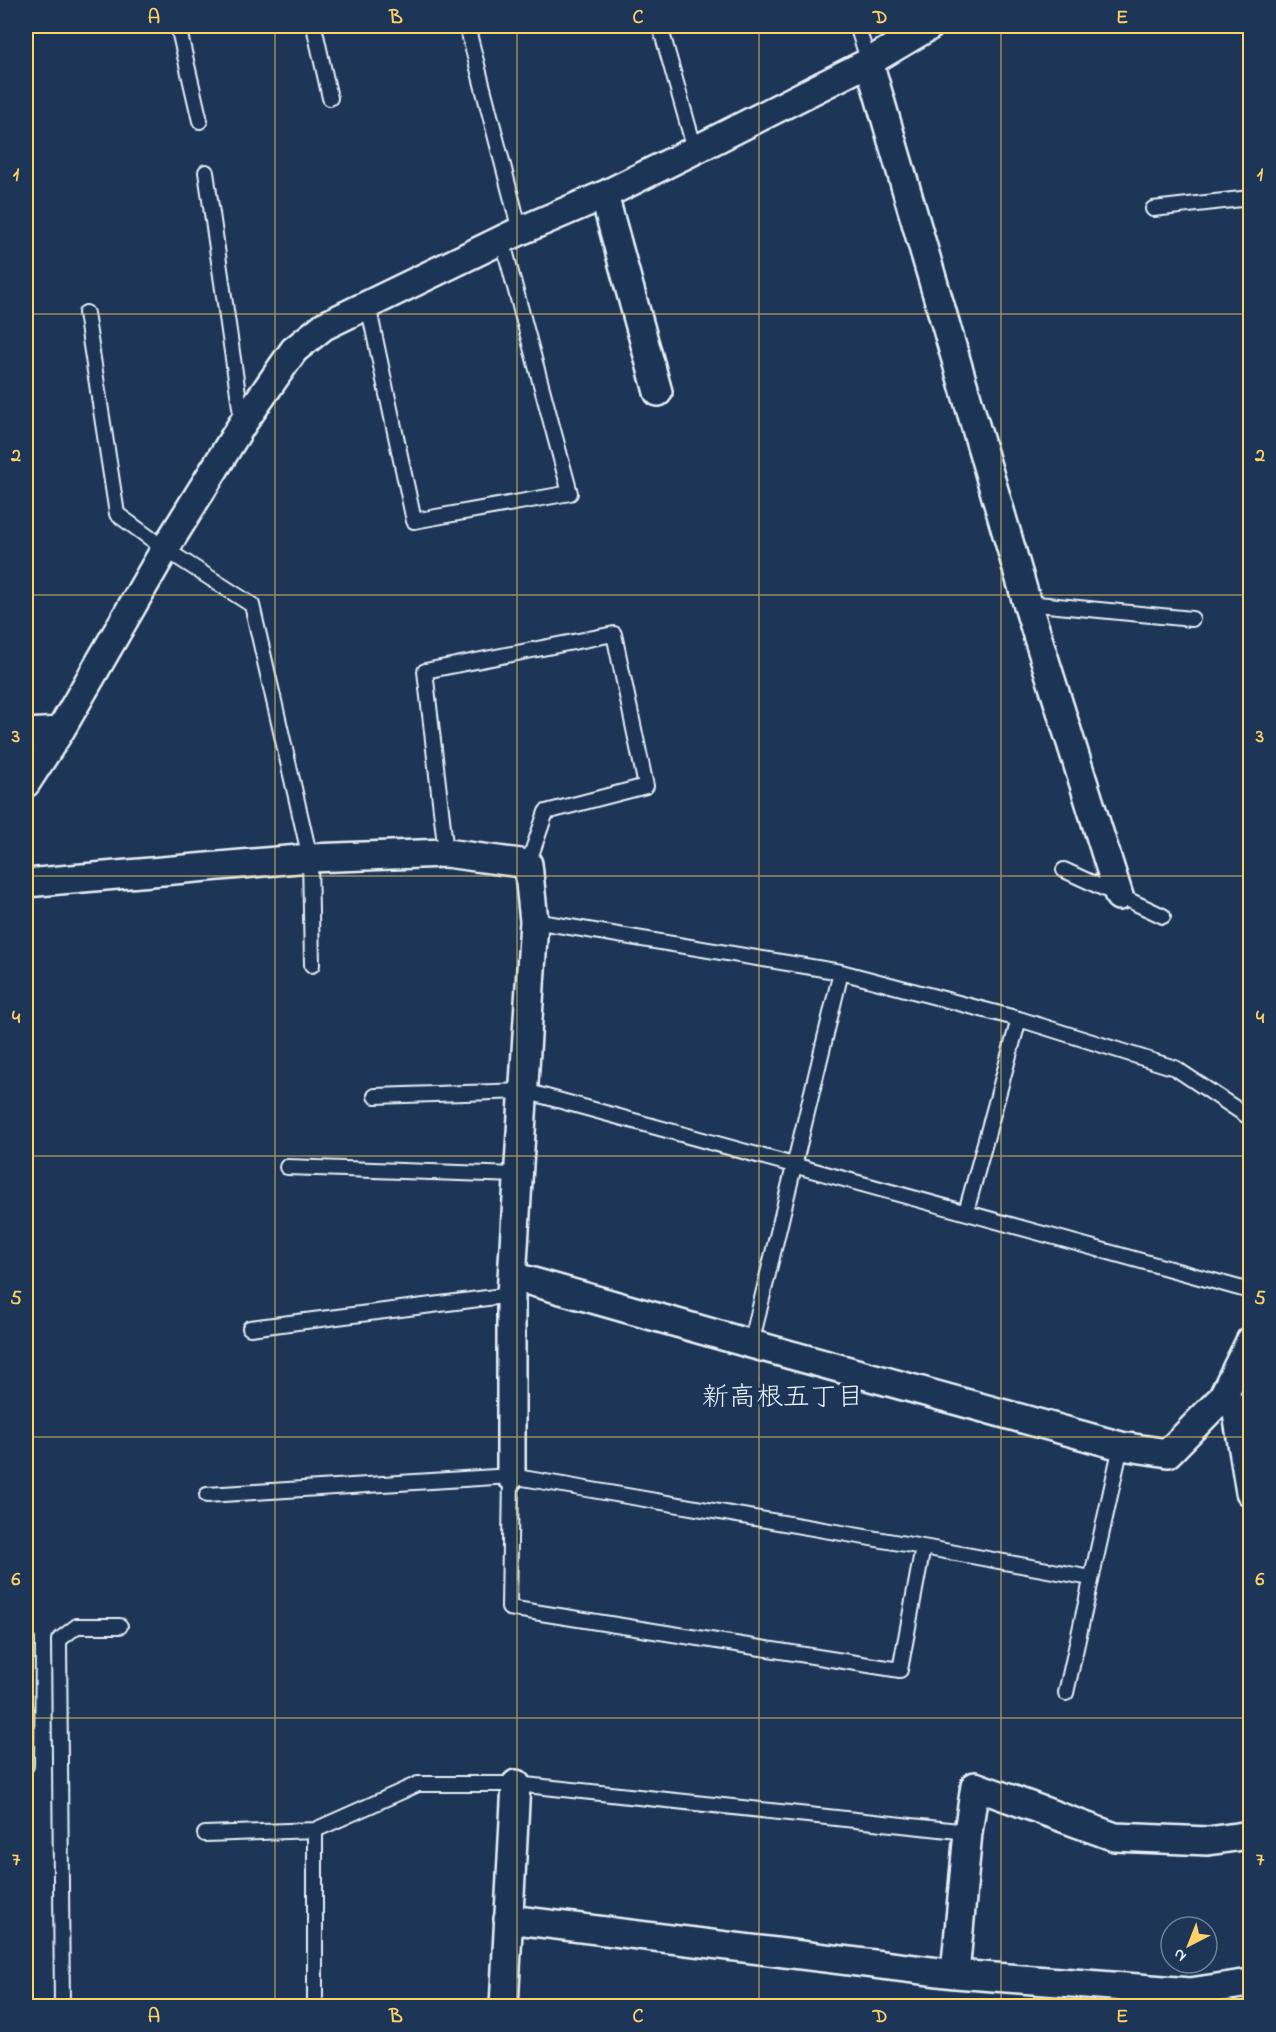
<svg xmlns="http://www.w3.org/2000/svg" width="1276" height="2032" viewBox="0 0 1276 2032" font-family="'Indie Flower','Klee One',sans-serif">
<style>
.lines{fill:none;stroke-linecap:round;stroke-linejoin:round}
.service-casing{stroke:#e8f1f8;stroke-width:18}
.minor-casing{stroke:#e8f1f8;stroke-width:32}
.service{stroke:#1d3557;stroke-width:14}
.minor{stroke:#1d3557;stroke-width:27}
.grid{fill:none;stroke:#ffd166;stroke-width:1.5;stroke-opacity:0.55}
.labels{text-anchor:middle;dominant-baseline:central;stroke-width:6;stroke-linejoin:round;paint-order:stroke}
.neighbourhood-label{font-size:27px;fill:#e8f1f8;stroke:#1d3557}
.neatline{fill:none;stroke:#ffd166;stroke-width:2}
.grid-label{font-size:20px;text-anchor:middle;font-weight:bold;fill:#ffd166}
</style>
<rect width="100%" height="100%" fill="#1d3557"/>
<filter id="ink" filterUnits="userSpaceOnUse"><feTurbulence type="fractalNoise" baseFrequency=".0167" numOctaves="2"/><feDisplacementMap in="SourceGraphic" scale="12" xChannelSelector="R" yChannelSelector="G"/><feConvolveMatrix kernelMatrix="1 2 1 2 8 2 1 2 1" color-interpolation-filters="sRGB"/></filter>
<g filter="url(#ink)">
<g class="lines">
<defs>
<path id="service" d="M178,26L200,121
M314,26L330,98
M467,26L520,231
M660,26L695,150
M857,26L869,62
M206,172L242,421
M1153,209L1250,198
M368,305L414,521L570,493L502,239
M86,313L117,514L165,549L252,605L310,858L312,965
M1027,603L1192,619
M446,853L425,671L614,634L646,786L546,812L528,864
M1064,870L1163,916
M534,921L841,972L1019,1019L1175,1068L1250,1118
M375,1096L525,1091L1250,1291
M287,1167L519,1175
M966,1212L1019,1019
M250,1328L511,1295
M751,1344L841,972
M511,1476L509,1608L900,1670L923,1547
M207,1495L511,1476L923,1547L1091,1578
M1066,1693L1121,1446
M26,1766L27,1640
M315,1830V2006
M205,1834L315,1830L418,1784H516L968,1832
M62,2006L59,1640L77,1626H120"/>
<path id="minor" d="M869,62L1027,603L1119,896
M604,195L658,392
M26,733L60,731
M26,783L60,731L165,549L243,423L294,350L324,326L520,231L604,195L695,150L869,62L930,26
M26,883L310,858L446,853L528,864L534,921L511,1295V1476
M512,1276L751,1344L1121,1446L1168,1453L1222,1398L1250,1341
M1236,1407L1250,1492
M508,1919L955,1974L1190,1992L1250,1983
M955,1974L968,1832L975,1786L1115,1837L1208,1841L1250,1835
M504,2006L516,1784"/>
</defs>
<use href="#service" class="service-casing"/>
<use href="#minor" class="minor-casing"/>
<use href="#service" class="service"/>
<use href="#minor" class="minor"/>
</g>
</g>
<path class="grid" d="M275,26V2006M517,26V2006M759,26V2006M1001,26V2006M26,314H1250M26,595H1250M26,876H1250M26,1156H1250M26,1437H1250M26,1718H1250"/>
<g class="labels">
<g class="neighbourhood-label">
<text x="783" y="1398">新高根五丁目</text>
</g>
</g>
<rect width="1276" height="2032" fill="none" stroke="#1d3557" stroke-width="66"/>
<g transform="translate(1189 1945) rotate(222)"><circle r="28" fill="#1d3557" stroke="#6e8097" stroke-width="1.5"/>
<path d="M0-4.5L10 22L0 15L-10 22Z" fill="#ffd166"/>
<text y="-9" font-size="16" font-weight="bold" text-anchor="middle" fill="#e8f1f8">N</text>
</g>
<rect x="33" y="33" width="1210" height="1966" class="neatline"/>
<g class="grid-label">
<text x="154" y="23">A</text>
<text x="396" y="23">B</text>
<text x="638" y="23">C</text>
<text x="880" y="23">D</text>
<text x="1122" y="23">E</text>
<text x="16" y="180">1</text>
<text x="1260" y="180">1</text>
<text x="16" y="461">2</text>
<text x="1260" y="461">2</text>
<text x="16" y="742">3</text>
<text x="1260" y="742">3</text>
<text x="16" y="1023">4</text>
<text x="1260" y="1023">4</text>
<text x="16" y="1304">5</text>
<text x="1260" y="1304">5</text>
<text x="16" y="1585">6</text>
<text x="1260" y="1585">6</text>
<text x="16" y="1865">7</text>
<text x="1260" y="1865">7</text>
<text x="154" y="2022">A</text>
<text x="396" y="2022">B</text>
<text x="638" y="2022">C</text>
<text x="880" y="2022">D</text>
<text x="1122" y="2022">E</text>
</g>
</svg>
